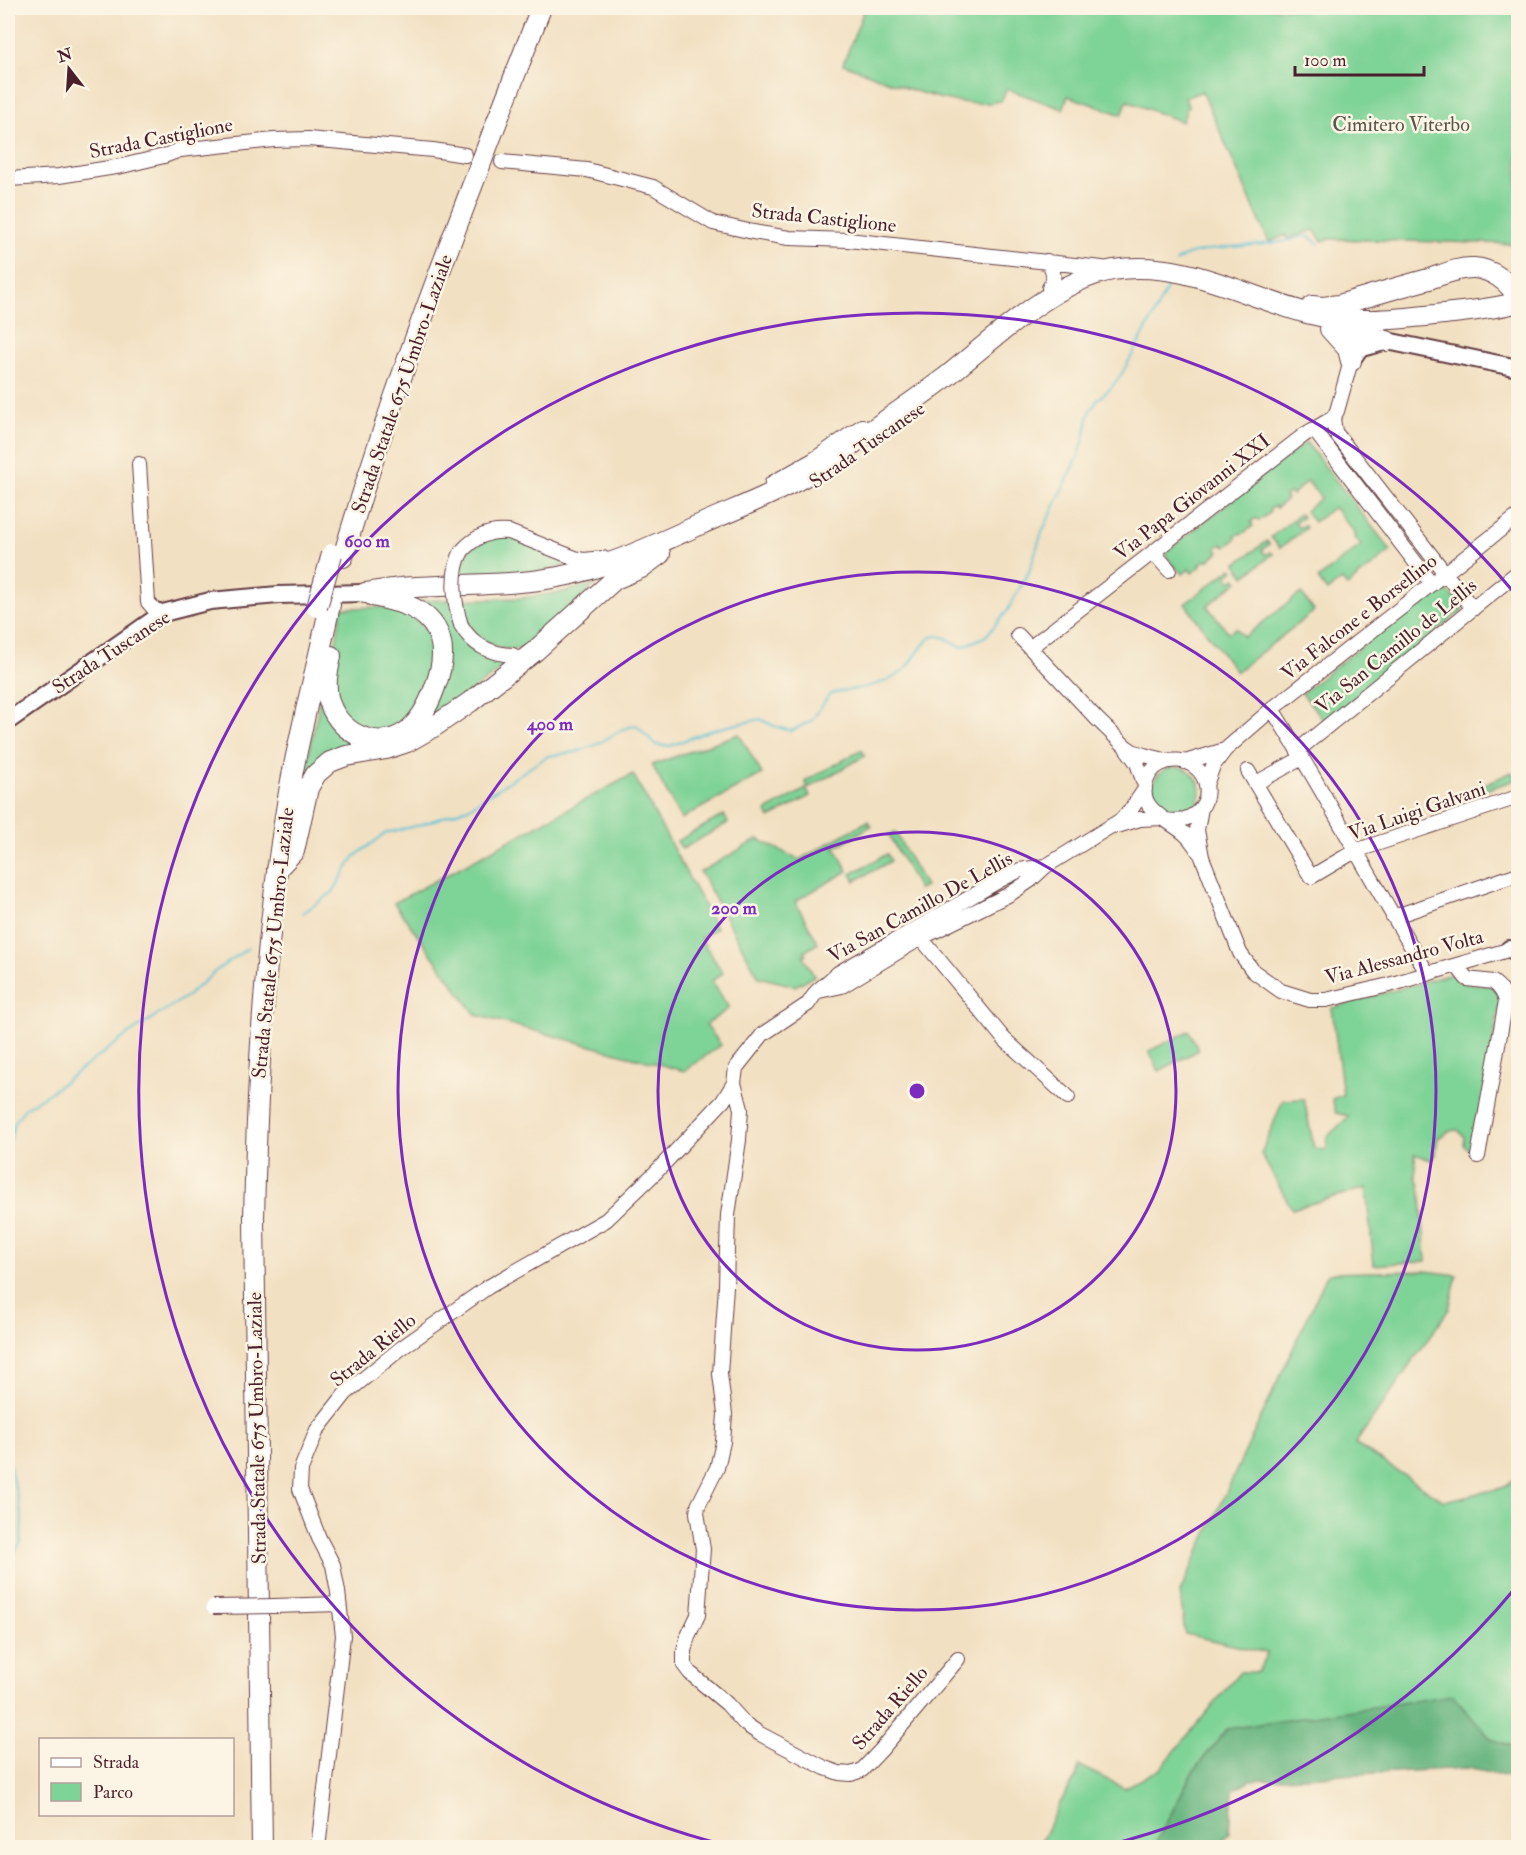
<svg xmlns="http://www.w3.org/2000/svg" width="1526" height="1855" viewBox="0 0 1526 1855" font-family="'IM FELL Double Pica',serif">
<style>
.green{fill:#7ed396;stroke:#647960;stroke-width:1.5}
.forest{fill:#66b57f;stroke:#586a55;stroke-width:1.5}
.lines{fill:none;stroke-linecap:round;stroke-linejoin:round}
.stream{stroke:#57c1d3;stroke-width:2}
.minor-casing{stroke:#633c42;stroke-width:16}
.major-casing{stroke:#633c42;stroke-width:20}
.highway-casing{stroke:#633c42;stroke-width:22}
.minor{stroke:#fff;stroke-width:14}
.major{stroke:#fff;stroke-width:16}
.highway{stroke:#fff;stroke-width:20}
.minor-bridge-casing{stroke:#633c42;stroke-width:16;stroke-linecap:butt}
.highway-bridge-casing{stroke:#633c42;stroke-width:22;stroke-linecap:butt}
.minor-bridge{stroke:#fff;stroke-width:14}
.highway-bridge{stroke:#fff;stroke-width:20}
.ring{fill:none;stroke:#7b2cbf;stroke-width:3}
.labels{text-anchor:middle;dominant-baseline:central;stroke-width:5;stroke-linejoin:round;paint-order:stroke}
.park-label{font-size:20px;fill:#5a554b;stroke:#fcf5e5}
.street-label{font-size:20px;fill:#4a1f2b;stroke:#fcf5e5}
.centre{fill:#7b2cbf;stroke:#fcf5e5;stroke-width:3}
.ring-label{font-size:18px;text-anchor:middle;font-weight:bold;fill:#7b2cbf;stroke:#fcf5e5;stroke-width:5;stroke-linejoin:round;paint-order:stroke}
</style>
<rect width="100%" height="100%" fill="#fcf5e5"/>
<filter id="ink" filterUnits="userSpaceOnUse"><feTurbulence type="fractalNoise" baseFrequency=".0167" numOctaves="2"/><feDisplacementMap in="SourceGraphic" scale="12" xChannelSelector="R" yChannelSelector="G"/><feConvolveMatrix kernelMatrix="1 2 1 2 8 2 1 2 1" color-interpolation-filters="sRGB"/></filter>
<filter id="wash" filterUnits="userSpaceOnUse"><feTurbulence type="fractalNoise" baseFrequency=".008" numOctaves="4" result="noise"/><feDisplacementMap in="SourceGraphic" scale="24" xChannelSelector="R" yChannelSelector="G"/><feGaussianBlur stdDeviation="1.35" result="paint"/><feColorMatrix in="noise" values="0 0 0 0 0 0 0 0 0 0 0 0 0 0 0 0 0 1.4 0 .05"/><feComposite in="paint" operator="in"/></filter>
<g filter="url(#wash)">
<rect width="100%" height="100%" fill="#f2e0c2"/>
<path class="green" d="M865,8H1518V244L1330,239L1322,241L1314,230L1287,239L1286,235L1269,242L1202,91L1185,98L1188,106L1182,122L1127,101L1122,115L1068,96L1063,109L1007,89L1001,101C952,112 890,81 843,64Z
M1306,442L1391,551L1347,586L1342,580L1327,591L1318,579L1361,545L1354,536L1356,534L1334,507L1314,522L1305,511L1321,498L1307,481L1292,495L1290,492L1285,496L1287,499L1276,508L1274,506L1269,510L1270,512L1259,521L1256,518L1251,522L1253,526L1242,534L1240,533L1235,537L1236,539L1225,547L1222,544L1216,548L1219,552L1207,561L1205,560L1200,564L1201,566L1192,573L1189,569L1183,574C1176,568 1167,561 1166,552Z
M1300,514L1303,517L1295,523L1299,528L1304,525L1306,528L1280,548L1271,537Z
M501,534L570,562L569,565L523,575L458,577L469,548Z
M1267,541L1269,544L1262,550L1266,555L1270,552L1273,554L1245,576L1236,564Z
M1232,568L1234,570L1227,576L1231,581L1235,578L1238,581L1207,606L1229,633L1236,628L1244,637L1301,593L1314,611L1236,672L1185,604Z
M1442,583L1463,610L1325,722L1302,693Z
M595,584C588,592 532,644 525,647C502,656 477,639 466,620L469,646L485,656L513,661L423,725L446,665L413,601L522,598L563,592Z
M396,607L405,609L430,633L436,663L421,707L402,728L370,733L343,718L329,681L342,608Z
M320,699L365,742L305,773Z
M739,734L762,774L681,819L652,765Z
M862,750L865,756L808,788L805,781Z
M1152 791a24 24 0 1 1 48 0a24 24 0 1 1-48 0Z
M1512,772L1515,780L1434,807Z
M633,774L716,928L700,938L723,973L712,981L729,1008L706,1025L721,1045L684,1071L476,1015L394,903Z
M806,789L810,796L770,818L766,811Z
M724,815L728,823L682,849L677,841Z
M868,821L871,826L835,847L848,871L795,901L818,943L804,952L806,955L803,956L814,976L795,986L759,977L700,872L758,839L799,860Z
M895,832L925,886L919,890L889,835Z
M887,854L891,861L855,881L851,874Z
M1451,974L1464,983L1492,986L1501,997L1474,1154L1464,1145V1137L1458,1130L1449,1131L1438,1138L1435,1155L1431,1160L1415,1154L1416,1177L1420,1185L1426,1261L1374,1265L1366,1188L1292,1209L1261,1154L1283,1100L1304,1099L1314,1148L1327,1150V1137L1349,1116L1336,1113L1332,1099L1343,1095L1332,1008Z
M1189,1031L1199,1050L1159,1071L1149,1051Z
M1425,1271L1457,1275L1449,1309L1355,1444L1444,1501L1502,1488L1518,1477V1748L1491,1739L1453,1695L1192,1773L1154,1847L1038,1848L1058,1806L1076,1777L1079,1766L1125,1788L1161,1768L1240,1672H1258L1267,1653L1185,1634L1180,1592L1328,1273Z"/>
<path class="forest" d="M1453,1695L1491,1739L1518,1748V1779L1467,1768L1250,1780L1233,1790L1230,1832L1218,1847H1154L1192,1773L1227,1729Z"/>
<g class="lines">
<path class="stream" d="M1176,262C1188,247 1259,246 1280,242C1290,241 1298,237 1308,236L1319,244
M303,913L333,892L354,857L386,833L420,825L468,808L548,756L576,752L596,745L621,730L636,725L656,745L670,746L711,730L760,719L774,726L791,731L811,721L830,694C854,688 881,688 902,672C913,664 922,641 932,637C942,633 953,643 962,647L986,636L1007,611L1029,572L1042,532L1079,455L1084,439L1090,411L1098,399L1110,389L1121,375L1150,323L1167,288
M8,1148L15,1121L26,1107L49,1093L127,1035L187,996L217,970L248,948
M8,1459L22,1516L21,1542L8,1564"/>
</g>
</g>
<g filter="url(#ink)">
<g class="lines">
<defs>
<path id="minor" d="M502,162L587,170L653,187L713,223L753,232L789,238L848,240L1102,268
M8,179L59,176L122,166L164,156L180,150L274,140L308,139L433,150L465,155
M1047,261C1054,270 1056,279 1049,288
M1333,418L1335,432L1473,609
M1314,430L1432,584
M139,464L148,602L154,609L163,613
M772,483L813,460L862,426
M462,551C474,537 490,530 509,532L575,558L584,560L603,558
M1154,553L1169,570
M461,625C472,645 490,654 513,655
M1018,635L1097,719L1125,746L1132,751L1144,755L1169,761
M1033,649L1036,643L1304,435L1333,418L1337,411L1351,361
M1272,709C1327,795 1374,887 1428,974
M1126,748L1137,763L1145,786
M1298,750L1518,572
M1185,762L1225,750
M1248,771L1311,877L1355,851L1518,797
M1256,783L1302,758
M1206,785L1213,766L1225,750L1272,709L1518,516
M1201,808L1197,830L1202,857L1240,953L1253,971L1281,991L1310,1000H1326L1389,985L1518,947
M1166,820C1188,824 1211,809 1206,784C1199,755 1158,752 1147,779C1135,809 1168,819 1185,834C1191,839 1195,846 1199,852
M1117,826L1140,819L1161,818
M1393,917L1518,874
M921,938L1004,1039L1068,1097
M1457,966L1467,979L1493,982C1500,987 1504,993 1506,1001L1478,1156
M819,991L842,986L921,938L1010,894L1031,880L1046,866L1121,820L1132,808L1145,789
M734,1083L741,1109L739,1140L728,1215L726,1286L720,1374L725,1414L723,1442L717,1468L698,1506L697,1513L703,1549L698,1615L688,1636L684,1651V1665L690,1673L727,1704L745,1724L760,1734L825,1768L839,1773L851,1774L862,1770L881,1750L958,1659
M274,1606L339,1604
M318,1848L343,1636L338,1592L333,1565L319,1538L300,1489L301,1469L317,1430L346,1393L400,1349L488,1287L606,1220L656,1172L723,1101L734,1083L736,1068L763,1034L808,1004L817,991L838,973L1002,879L1020,870L1046,866"/>
<path id="major" d="M1351,361L1359,349L1387,341L1518,368
M8,721L163,613L210,601L278,595L365,593
M1509,949L1518,952"/>
<path id="highway" d="M1312,306L1323,307L1339,305C1369,296 1399,287 1429,279C1442,275 1459,267 1474,268C1492,269 1509,282 1518,298
M1330,329L1348,349L1351,361
M1331,329L1387,341
M343,557C398,370 471,189 541,8
M365,593C381,591 398,587 415,587C462,584 511,586 558,577C608,568 654,545 699,525C735,509 773,495 807,475C829,462 849,447 869,432C895,414 921,396 946,377C991,341 1055,280 1113,270C1183,259 1243,296 1307,313C1353,325 1398,319 1444,314C1469,311 1495,309 1518,302
M331,656C328,670 325,683 328,697C335,731 375,753 406,732C421,721 429,704 435,687C447,656 446,625 413,608C401,602 386,599 373,596
M277,869L294,851L308,788L316,774L330,762L346,756L386,749L407,742L435,726L470,702L535,651L615,579L641,568L660,554
M262,1848L254,1219C257,1077 265,933 289,792C300,729 317,667 330,605"/>
</defs>
<use href="#minor" class="minor-casing"/>
<use href="#major" class="major-casing"/>
<use href="#highway" class="highway-casing"/>
<use href="#minor" class="minor"/>
<use href="#major" class="major"/>
<use href="#highway" class="highway"/>
<defs>
<path id="minor-bridge" d="M461,625C454,603 450,572 462,551
M213,1607L274,1606"/>
<path id="highway-bridge" d="M317,607L332,554"/>
</defs>
<use href="#minor-bridge" class="minor-bridge-casing"/>
<use href="#highway-bridge" class="highway-bridge-casing"/>
<use href="#minor-bridge" class="minor-bridge"/>
<use href="#highway-bridge" class="highway-bridge"/>
</g>
</g>
<g class="ring">
<circle cx="917" cy="1091" r="259"/>
<circle cx="917" cy="1091" r="519"/>
<path d="M1517 1586A778 778 0 0 1 1105 1846M729 1846A778 778 0 1 1 1517 596"/>
</g>
<g class="labels">
<g class="park-label">
<text x="1401" y="124">Cimitero Viterbo</text>
</g>
<g class="street-label">
<text transform="translate(161 138) rotate(-11)">Strada Castiglione</text>
<text transform="translate(824 218) rotate(6)">Strada Castiglione</text>
<text transform="translate(402 384) rotate(-71)">Strada Statale 675 Umbro-Laziale</text>
<text transform="translate(867 445) rotate(-35)">Strada Tuscanese</text>
<text transform="translate(1192 497) rotate(-38)">Via Papa Giovanni XXI</text>
<text transform="translate(1359 617) rotate(-38)">Via Falcone e Borsellino</text>
<text transform="translate(1396 646) rotate(-39)">Via San Camillo de Lellis</text>
<text transform="translate(111 652) rotate(-33)">Strada Tuscanese</text>
<text transform="translate(1417 811) rotate(-19)">Via Luigi Galvani</text>
<text transform="translate(920 907) rotate(-29)">Via San Camillo De Lellis</text>
<text transform="translate(273 943) rotate(-84)">Strada Statale 675 Umbro-Laziale</text>
<text transform="translate(1404 957) rotate(-15)">Via Alessandro Volta</text>
<text transform="translate(373 1350) rotate(-39)">Strada Riello</text>
<text transform="translate(257 1428) rotate(-91)">Strada Statale 675 Umbro-Laziale</text>
<text transform="translate(890 1708) rotate(-49)">Strada Riello</text>
</g>
</g>
<circle cx="917" cy="1091" r="9" class="centre"/>
<g class="ring-label">
<text x="367" y="547">600 m</text>
<text x="550" y="730">400 m</text>
<text x="734" y="914">200 m</text>
</g>
<rect width="1526" height="1855" fill="none" stroke="#fcf5e5" stroke-width="30"/>
<rect x="39" y="1738" width="195" height="78" fill="#fcf5e5" stroke="#b59f9b" stroke-width="1.5"/>
<rect x="51" y="1758" width="30" height="9" fill="#ffffff" stroke="#b59f9b" stroke-width="1.5"/>
<text x="93" y="1768" font-size="18" fill="#4a1f2b">Strada</text>
<rect x="51" y="1783" width="30" height="18" fill="#7ed396" stroke="#b59f9b" stroke-width="1.5"/>
<text x="93" y="1798" font-size="18" fill="#4a1f2b">Parco</text>
<g transform="translate(69 69) rotate(343)" stroke="#fcf5e5" stroke-width="4.5" paint-order="stroke">
<path d="M0-4.5L10 22L0 15L-10 22Z" fill="#4a1f2b"/>
<text y="-9" font-size="16" font-weight="bold" text-anchor="middle" fill="#4a1f2b">N</text>
</g>
<path d="M1295 66v9h129v-9" fill="none" stroke="#4a1f2b" stroke-width="3"/>
<text x="1304" y="66" font-size="18" fill="#4a1f2b" stroke="#fcf5e5" stroke-width="4.5" paint-order="stroke">100 m</text>
</svg>
